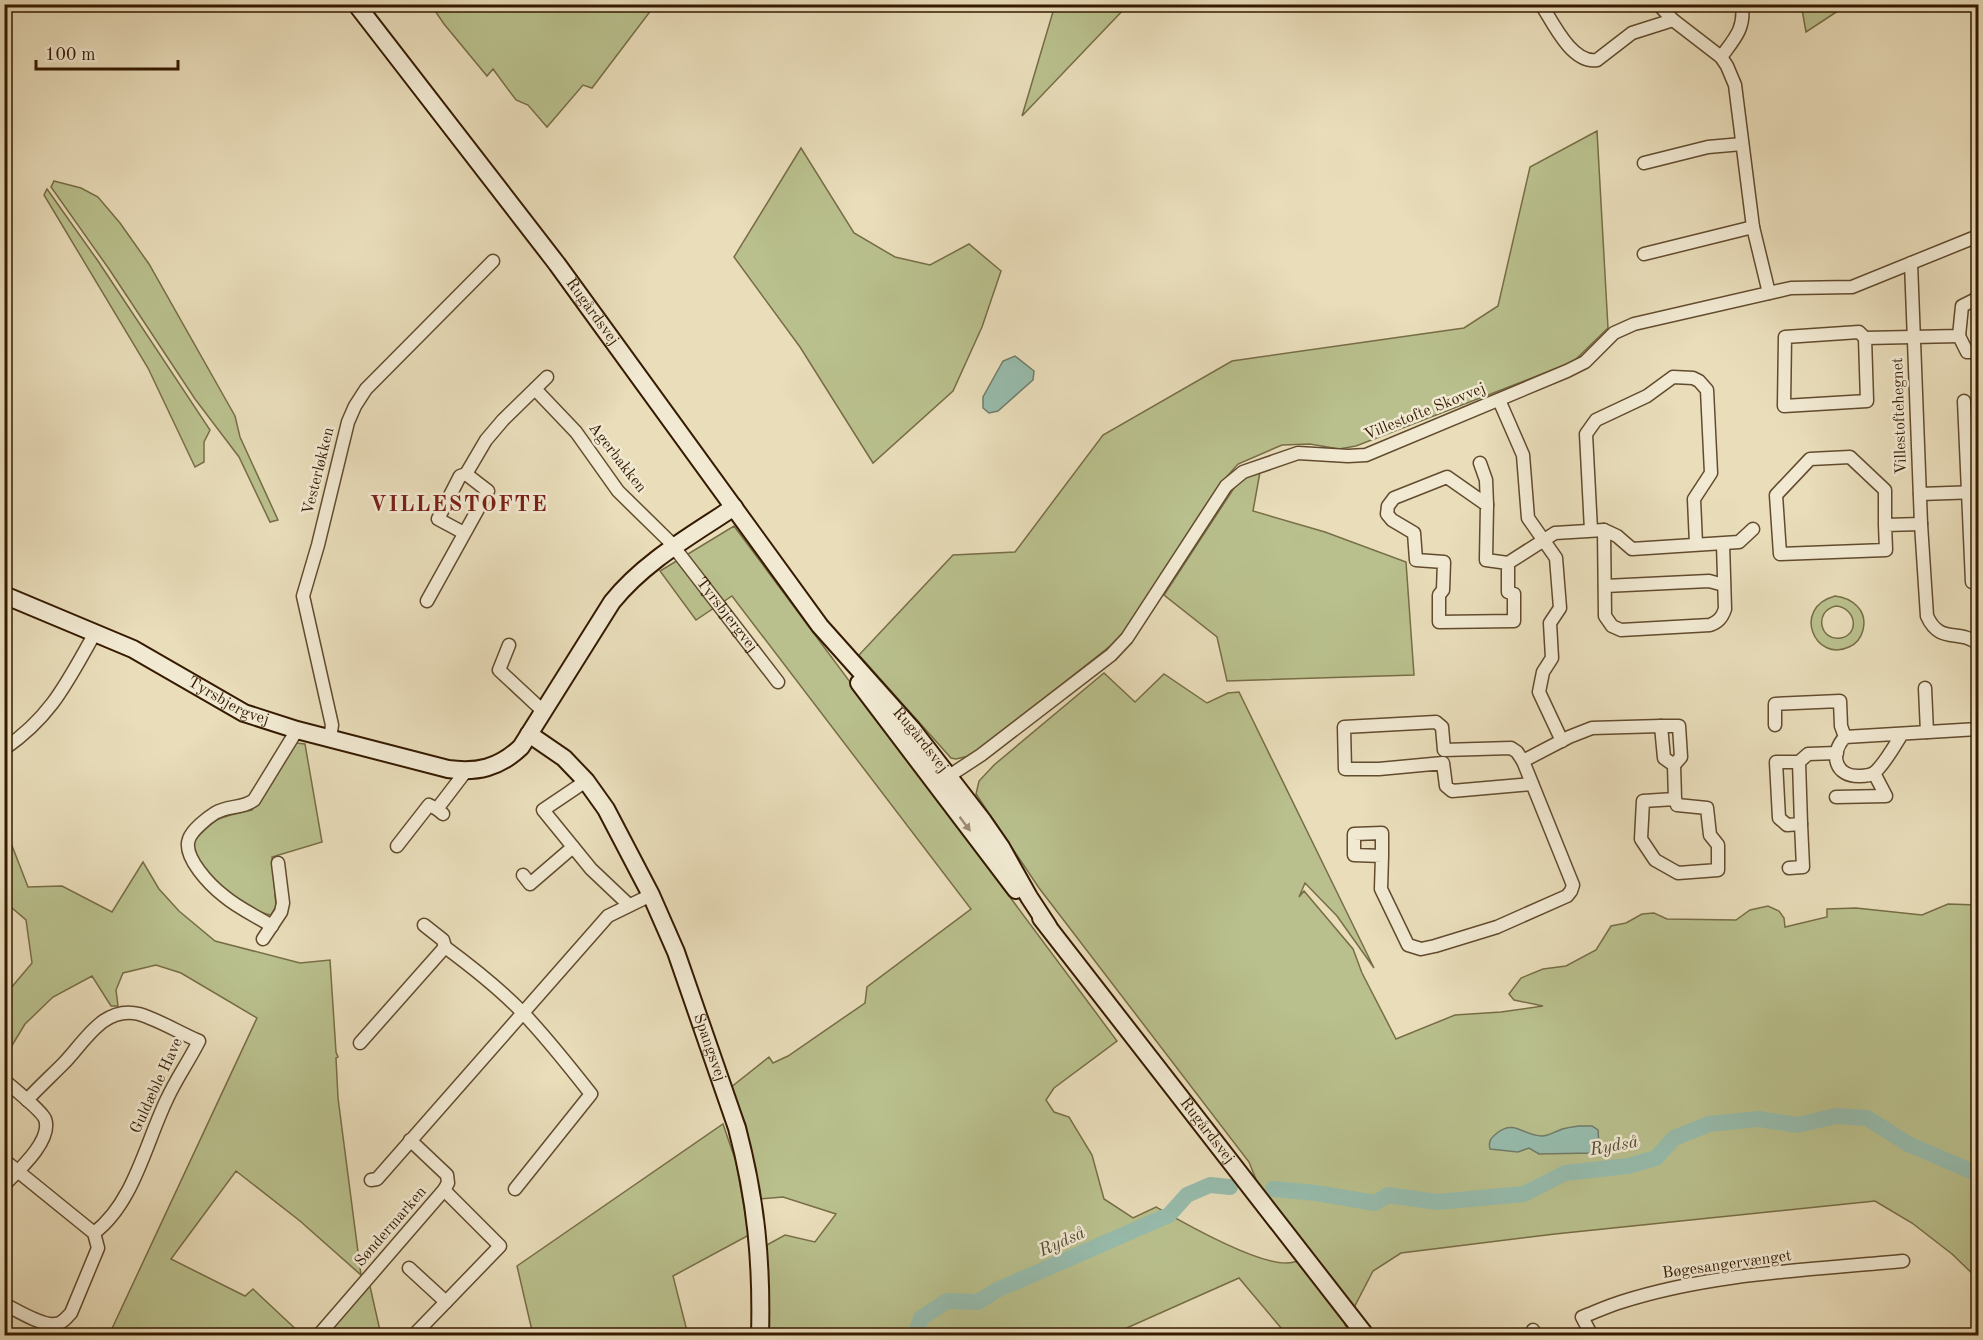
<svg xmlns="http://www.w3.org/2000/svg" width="1983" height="1340" viewBox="0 0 1983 1340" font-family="'Old Standard TT',serif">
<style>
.green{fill:#b9c08d;stroke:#776d46;stroke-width:1.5;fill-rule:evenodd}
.water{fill:#97bcad;stroke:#707b68;stroke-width:1.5}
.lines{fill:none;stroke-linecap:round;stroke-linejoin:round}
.river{stroke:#97bcad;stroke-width:16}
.street-casing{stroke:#624b2e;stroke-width:15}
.secondary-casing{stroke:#351a00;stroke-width:20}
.street{stroke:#f1e9d2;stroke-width:12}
.secondary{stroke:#f1e9d2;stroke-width:16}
.oneway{fill:#9c8c74}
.labels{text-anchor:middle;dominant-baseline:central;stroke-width:5;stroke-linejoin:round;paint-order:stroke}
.street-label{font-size:16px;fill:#351a00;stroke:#f1e9d2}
.water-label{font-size:18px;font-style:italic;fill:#524b34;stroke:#f1e9d2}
.district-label{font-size:22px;font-weight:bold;letter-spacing:1.5px;fill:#7a1f14;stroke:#f1e9d2}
</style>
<rect width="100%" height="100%" fill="#e9ddba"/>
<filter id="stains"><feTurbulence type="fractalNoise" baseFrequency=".00333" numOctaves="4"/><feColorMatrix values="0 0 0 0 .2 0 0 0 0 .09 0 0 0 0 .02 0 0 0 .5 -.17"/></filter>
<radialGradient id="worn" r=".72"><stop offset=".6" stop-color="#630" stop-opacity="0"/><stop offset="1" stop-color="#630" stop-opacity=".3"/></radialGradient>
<path class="green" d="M1118,4L1126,7L1022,116L1055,5Z
M1801,4H1847V5L1806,32Z
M431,5V4L655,5L592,88L583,85L547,127L528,105L516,100L493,69L487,76L444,24Z
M1597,131L1608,328L1573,362L1356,446L1339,449L1310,444L1282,445L1238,464L1222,482L1124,635L973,755L956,759L951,758L859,655L953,555L1015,552L1103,435L1232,361L1464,328L1498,306L1530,167Z
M801,148L854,233L895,257L930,265L969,244L1001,271L982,327L953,391L873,463L800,347L734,257Z
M54,181L81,188L98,197L120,223L149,264L235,416L240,437L278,520L270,522L239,457L195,399L109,269L51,187Z
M47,189L98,261L210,430L204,442V462L195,467L148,368L44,195Z
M1260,472L1253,511L1325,532L1406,562L1414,675L1227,681L1217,637L1164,595L1234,488L1247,475Z
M734,526L1117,1041L1054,1088L1046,1100L1054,1112L1069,1117L1092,1155L1104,1199L1133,1218L1156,1207C1182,1222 1266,1271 1294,1262C1299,1261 1305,1255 1310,1252L1257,1182L1249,1162L1039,888L976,794L979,781L994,765L1104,673L1135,702L1164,674L1207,703L1228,693L1239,692L1374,968L1337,916L1305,883L1299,897L1304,891L1353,949L1362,973L1396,1039L1455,1015L1501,1012L1543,1006L1514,1000L1509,994L1521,978L1543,969L1566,966L1596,950L1611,926L1626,923L1642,914L1654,913L1667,919L1736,920L1750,910L1768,906L1779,911L1784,918L1785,927L1827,917V909L1856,908L1922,915L1948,904L1978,905V1279L1952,1254L1912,1223L1875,1201L1555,1234L1401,1253L1373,1271L1345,1325L1353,1335H1287L1239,1278L1111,1335H767L765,1246L785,1235L815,1242L836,1214L783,1197L759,1199L746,1125L730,1088L769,1057L773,1063L788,1056L865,1003L867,987L971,909L732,596L696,620L660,571Z
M1835,596C1852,598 1868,610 1863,630C1861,638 1856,644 1849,647C1815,663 1791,608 1835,596ZM1836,606C1856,608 1860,634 1841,638C1820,642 1813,611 1836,606Z
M296,743L305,744L322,842L272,857L276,906L271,915C251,911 210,883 199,866C195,860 194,850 192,843C216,817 218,817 252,810Z
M4,825L28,887L62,886L112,912L143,862L159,889L179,911L215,941L300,963L330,960L336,1052L338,1057L336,1058L338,1098L361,1275L300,1221L236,1171L171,1259L245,1296L253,1289L302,1335H109L257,1018L181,973L156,965L123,973L116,990L118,1006H111L92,976L53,997L25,1024L5,1057V995L32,963L26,920L5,902Z
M723,1124L736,1162L749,1235L673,1276L688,1335H533L517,1266Z
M369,1282L381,1335H323Z"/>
<path class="water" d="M1015,356L1034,371L1033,380L998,411L989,413L983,408V397L1003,361Z
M1579,1126H1592L1598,1130L1599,1146L1594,1153L1539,1154L1529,1148L1518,1152L1490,1149C1488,1141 1491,1138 1497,1133C1515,1119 1523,1136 1542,1136C1549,1136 1554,1132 1560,1130C1566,1127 1573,1127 1579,1126Z"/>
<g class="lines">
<path class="river" d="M1273,1189L1316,1193L1375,1203L1388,1195L1437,1202L1524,1194L1565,1173L1628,1166L1656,1158L1674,1138L1709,1124L1759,1119L1797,1125L1836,1116L1867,1118L1908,1144L1978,1174
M915,1336L921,1318L947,1301L978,1302L997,1290L1169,1215L1187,1195L1210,1185L1230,1187"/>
<defs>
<g id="street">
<path d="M1541,4C1553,23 1572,64 1597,60L1632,33L1673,20"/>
<path d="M1658,4L1673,20L1721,57L1727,66L1735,85L1753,227L1769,293"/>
<path d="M1721,57C1735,38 1745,29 1742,4"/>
<path d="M1644,163L1708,147L1742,144"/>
<path d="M1644,254L1753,227"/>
<path d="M1911,263L1921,524L1927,616C1940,645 1959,628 1978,644"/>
<path d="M1959,336L1967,352H1978"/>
<path d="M1865,338L1867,401L1784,406L1785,337L1859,332L1865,338L1959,336L1962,306L1978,298"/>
<path id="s1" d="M535,389L576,432L618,491L670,542L778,682"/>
<path d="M1499,400L1523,455L1528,518L1556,558L1560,608L1550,623L1552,658L1543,672L1539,692L1562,741"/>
<path d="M1964,401L1972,582"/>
<path d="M1480,463L1486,480L1487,505"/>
<path d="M1920,494L1978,492"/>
<path d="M1885,525L1886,550L1780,554L1776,495L1810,459L1850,457L1885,490V525L1921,524"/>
<path d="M1591,530L1586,434L1596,420L1647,396L1673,377L1693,378L1699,381L1707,390L1711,473L1694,499L1696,544"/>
<path d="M1604,530L1605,616L1612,626L1621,630L1710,625C1718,622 1722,618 1725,609L1723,544"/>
<path d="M464,533L438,519L460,476L466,474L486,440L503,420L547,377"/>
<path d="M1508,563L1486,560L1487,505L1447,477L1394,498L1388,506L1387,514L1392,520L1414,533L1416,560L1444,562L1443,590L1439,595V622L1514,621V594L1508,592V563L1555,533L1604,530L1617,536L1632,549L1739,542L1753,529"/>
<path d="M1605,586L1709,581L1724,585"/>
<path d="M427,601L488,491L466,474"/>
<path d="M509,645L499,670L543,711"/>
<path d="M1925,688L1927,732"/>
<path d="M1775,725V704L1840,701L1841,726L1845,737"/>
<path d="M1661,726H1679L1681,757L1674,765"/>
<path d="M1902,734C1895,745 1884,765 1874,773C1869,776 1865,776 1860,776C1835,777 1829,754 1845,737L1978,729"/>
<path d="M330,739L332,725L303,596L318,545L348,422L355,406L366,389L493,261"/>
<path d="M4,749C52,716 67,682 95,633"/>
<path d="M1523,761L1517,752L1511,748L1444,750L1442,727L1436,722L1344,727L1345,769H1379L1443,763L1446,786L1452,791L1532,784"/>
<path d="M1799,762L1801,824L1787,825L1779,818L1776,762H1799L1808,754L1837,753"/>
<path d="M949,776L981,755L1111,655L1127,638L1226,486L1243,472L1298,453L1348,456L1366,455L1567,371L1585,362L1614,333L1634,324L1791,288L1852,287L1978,236"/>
<path d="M586,781L543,810L591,869L629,905"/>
<path d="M1836,797L1886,796L1874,773"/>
<path d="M443,814L437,809L466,771"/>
<path d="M397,846L429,805L437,809"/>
<path d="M1382,856V833L1354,834V855L1382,856L1381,889L1408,945L1421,949L1435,946L1497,927L1567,896L1571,891L1573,885L1523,761L1569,737L1592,728L1661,726L1664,758L1674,765L1675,799L1677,805L1707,808L1710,835L1718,845V870L1678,873L1655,860L1641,839L1643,801L1675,799"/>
<path d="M1789,868L1803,867L1801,824"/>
<path d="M523,875L530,884L573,847"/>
<path d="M424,925L443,940L445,947"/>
<path d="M272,926C256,916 238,908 224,896C211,886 182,857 189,839C192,830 207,818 215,813C228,805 242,809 254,800L297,730"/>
<path d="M263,939L281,912L283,903L278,863"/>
<path d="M360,1043L445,947C472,967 499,988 523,1013C547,1038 569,1066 591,1094L515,1189"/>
<path d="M4,1080C13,1088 42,1111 45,1119C53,1140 18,1171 4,1185"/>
<path d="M27,1100C38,1088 51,1076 63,1064C84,1043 103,1005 139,1014C159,1020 180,1033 199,1041C189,1061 176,1079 167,1099C146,1142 134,1203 94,1233"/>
<path d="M4,1160L94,1233L98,1248L71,1313C66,1318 62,1324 55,1324C41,1326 17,1310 4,1304"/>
<path d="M371,1180L377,1179L608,916L651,895"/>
<path d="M409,1268L446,1302"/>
<path d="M1533,1330L1536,1336"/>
<path d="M318,1336L444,1190L448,1183L447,1175L410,1140"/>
<path d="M413,1336L500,1246L444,1190"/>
<path d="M1592,1336L1582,1317C1595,1312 1608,1306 1621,1302C1711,1273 1809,1270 1903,1261"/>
</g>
<g id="secondary">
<path id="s2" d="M356,4L557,264L820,626L912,729L983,821L1001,847L1029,897L1048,926"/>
<path id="s3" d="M4,595L133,649L244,713L297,730L448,769C477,773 499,768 521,747L612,602C645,561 691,536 734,507"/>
<path d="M859,683L1016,890"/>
<path id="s4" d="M529,734L564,758L586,781L606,809L651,895L676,952L737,1128C756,1200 762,1261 760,1336"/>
<path id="s5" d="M1041,918L1366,1336"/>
</g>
</defs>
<use href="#street" class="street-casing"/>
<use href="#secondary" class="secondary-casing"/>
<use href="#street" class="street"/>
<use href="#secondary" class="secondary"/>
</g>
<defs><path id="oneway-solid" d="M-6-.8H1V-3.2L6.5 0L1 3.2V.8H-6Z" transform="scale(1.5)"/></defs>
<use class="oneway" href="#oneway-solid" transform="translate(965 824) rotate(53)"/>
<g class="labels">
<g class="street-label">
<text stroke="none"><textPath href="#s2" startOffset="388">Rugårdsvej</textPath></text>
<text transform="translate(1425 412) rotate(-22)">Villestofte Skovvej</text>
<text transform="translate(1900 416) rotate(-92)">Villestoftehegnet</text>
<text transform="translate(617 458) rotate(52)">Agerbakken</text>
<text transform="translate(319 471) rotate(-76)">Vesterløkken</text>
<text stroke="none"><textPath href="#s1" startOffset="297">Tyrsbjergvej</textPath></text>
<text stroke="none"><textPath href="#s3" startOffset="249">Tyrsbjergvej</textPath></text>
<text stroke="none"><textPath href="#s2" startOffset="928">Rugårdsvej</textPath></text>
<text stroke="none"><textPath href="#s4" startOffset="369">Spangsvej</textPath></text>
<text transform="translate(157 1086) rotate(-65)">Guldæble Have</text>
<text stroke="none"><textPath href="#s5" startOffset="270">Rugårdsvej</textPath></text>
<text transform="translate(391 1227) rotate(-49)">Søndermarken</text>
<text transform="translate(1727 1265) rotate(-8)">Bøgesangervænget</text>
</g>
<g class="water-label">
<text transform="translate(1614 1146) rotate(-10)">Rydså</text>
<text transform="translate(1062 1242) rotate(-24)">Rydså</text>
</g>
<g class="district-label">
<text x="459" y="505">VILLESTOFTE</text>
</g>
</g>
<rect width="1983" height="1340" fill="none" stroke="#e9ddba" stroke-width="24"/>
<rect x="6" y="6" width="1971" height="1328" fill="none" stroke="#351a00" stroke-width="3"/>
<rect x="12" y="12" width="1959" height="1316" fill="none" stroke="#351a00" stroke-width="1.5"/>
<path d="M36 60v9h142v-9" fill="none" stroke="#351a00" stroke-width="3"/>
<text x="45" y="60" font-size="18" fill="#351a00" stroke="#f1e9d2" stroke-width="4.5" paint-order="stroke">100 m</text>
<rect width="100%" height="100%" filter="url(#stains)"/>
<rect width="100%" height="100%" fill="url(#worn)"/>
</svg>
